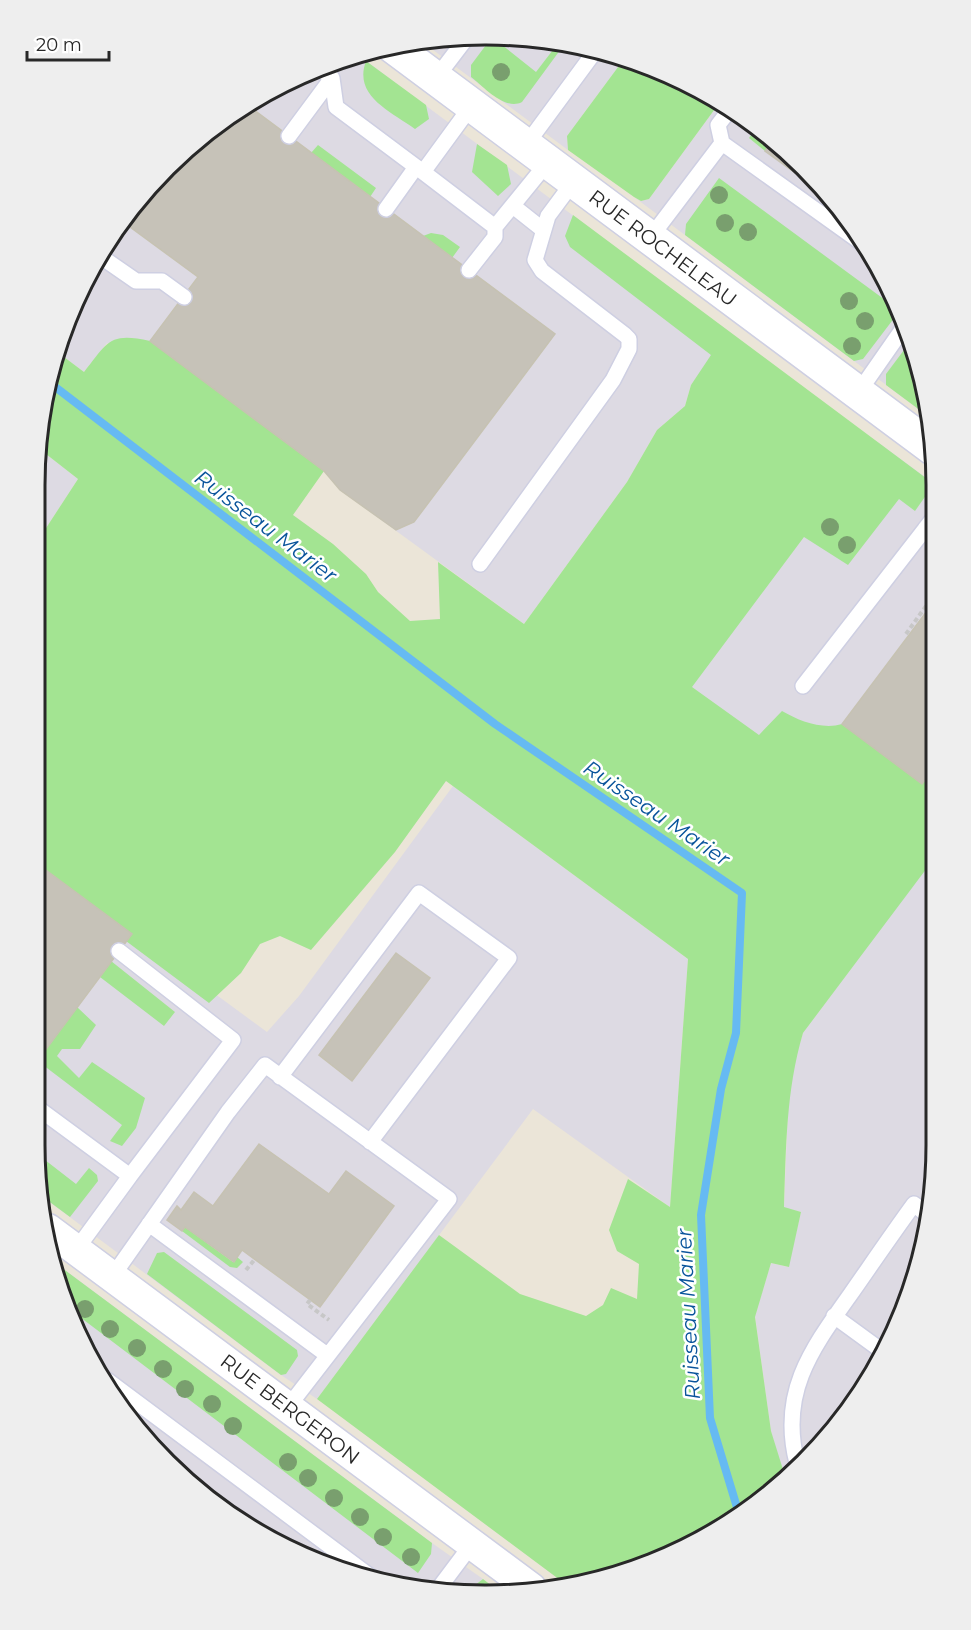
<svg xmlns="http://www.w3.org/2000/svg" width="971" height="1630" viewBox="0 0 971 1630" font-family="Montserrat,sans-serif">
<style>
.industrial{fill:#dddae3}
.green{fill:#a3e492}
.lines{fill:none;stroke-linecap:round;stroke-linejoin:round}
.stream{stroke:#66baf2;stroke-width:8}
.building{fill:#c6c2b8;stroke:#c6c2b2;stroke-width:1.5}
.lane-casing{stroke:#cecfe2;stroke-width:18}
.street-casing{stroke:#cecfe2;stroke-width:33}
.secondary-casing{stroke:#cecfe2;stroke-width:36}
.path{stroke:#c7c7c7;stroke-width:4;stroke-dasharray:4.5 3;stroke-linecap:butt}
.lane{stroke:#fff;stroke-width:15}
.street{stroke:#fff;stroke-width:30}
.secondary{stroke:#fff;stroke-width:33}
.tree{fill:#799f6e}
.labels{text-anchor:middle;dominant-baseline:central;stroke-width:5;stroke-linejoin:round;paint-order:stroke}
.street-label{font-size:20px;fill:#282828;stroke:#fff}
.water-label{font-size:21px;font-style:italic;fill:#09549b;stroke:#fff}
.rim{fill:none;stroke:#282828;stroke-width:3}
</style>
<rect width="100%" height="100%" fill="#ebe5d8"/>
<path class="industrial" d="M486,35L574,43L624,59L567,136L568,150L421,41Z
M358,55L729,332L691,385L685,406L657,430L627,482L524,624L340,490L324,471L107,343L84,372L56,351L59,340L111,235L167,166L235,110L313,69Z
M720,102L736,111L824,188L876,260L921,368L905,399L634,197L641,201L649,199Z
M876,441L936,485V1174L912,1290L860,1395L784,1477L771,1431L755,1316L771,1263L788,1267L801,1212L784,1208L788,1106L795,1059L803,1033L932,860L691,687Z
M37,447L78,479L35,545V456Z
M453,786L688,959L670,1207L533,1109L317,1399L281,1375L43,1197L35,1144V862L267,1032L299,996Z
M54,1262L432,1543L483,1579L466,1592L341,1572L211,1503L127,1419L58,1289Z"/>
<path class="green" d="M492,37L536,72L559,42H566L522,102C505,111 484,87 471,77V65Z
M624,59L658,69L720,102L649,199L641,201L634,197L568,150L567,136Z
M366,61L426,105L429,119L415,129C390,111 353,96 366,61Z
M756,128L772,142L765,151L749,138Z
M477,144L507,165L511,184L498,196L472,172Z
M318,145L376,188L370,197L311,153Z
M719,178L896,308L898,313L863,359L854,361L685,235L686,224Z
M573,215L934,484L915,511L899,499L848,565L804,537L692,687L759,735L782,711C799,721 823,730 842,724L922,784L936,766V856L803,1033C786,1090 786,1148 784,1207L801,1212L789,1267L771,1263L755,1317L771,1431L785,1476L760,1503L630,1572L564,1583L317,1399L439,1235L520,1294L586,1316L603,1305L611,1288L637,1299L639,1264L617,1251L609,1230L628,1179L670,1207L688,959L446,781L395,852L311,950L280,936L260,944L241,973L209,1003L126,941L131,934L35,862V545L78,479L37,447L56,351L84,372C108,342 109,332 150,341L324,471L293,515L333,544L366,574L378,592L410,621L440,619L438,562L524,624L627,482L657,430L685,406L691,385L711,355L570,247L565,236Z
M431,233L443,235L460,247L452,258L423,236Z
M910,342L921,368L929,417L886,385V374Z
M111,961L175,1012L164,1026L100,977Z
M77,1007L96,1025L80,1049H62L57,1056L79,1078L92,1062L145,1098L136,1128L122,1146L110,1141L122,1125L43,1065L35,1075V1064Z
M36,1153L76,1184L89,1168L97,1175L98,1181L70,1217L43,1197Z
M185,1227L233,1262L237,1257L243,1262L237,1268L230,1267L182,1231Z
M164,1252L297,1350L298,1356L286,1374L281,1375L147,1274L157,1253Z
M54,1262L432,1543L431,1554L418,1573L68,1308L58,1289Z
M483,1579L501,1593L485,1595L466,1592Z"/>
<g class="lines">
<path class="stream" d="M50,383L495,724L742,893L736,1033L721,1089L701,1215L710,1418L739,1514"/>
</g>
<path class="building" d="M246,104L555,334L414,522L396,530L340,490L324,471L150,341L198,277L122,221L167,166L235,110Z
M772,142L824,188L834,201L765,151Z
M936,599V766L922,784L842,724Z
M35,862L132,934L35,1064Z
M396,953L430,978L352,1081L319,1055Z
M259,1144L329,1194L346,1171L394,1206L320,1307L242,1250L234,1262L185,1227L182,1231L167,1220L177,1206L181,1210L194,1192L213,1206Z"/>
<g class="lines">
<defs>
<path id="lane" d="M317,67L332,78L336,107L423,172L472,105
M436,78L468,36
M289,136L332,78
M722,143L718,125L731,108
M526,145L596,50
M423,172L495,227L548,162
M513,206L542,229
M386,209L416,167
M650,238L722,143L866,246
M100,256L136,281H162L184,297
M469,270L495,237V227
M858,393L904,327
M936,515L925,529L936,538
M480,564L613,380L629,349V339L625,335L542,271L535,260L548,216L574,181
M803,686L925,529
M119,951L233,1040L130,1176
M280,1077L419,893L509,958L370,1142
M35,1106L130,1176L76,1250
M149,1224L327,1355
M112,1277L228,1112L265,1065L449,1199L288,1407
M834,1316L882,1351
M107,1380L371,1577
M797,1463C779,1393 811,1350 850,1295C871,1265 892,1234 914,1204L927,1215
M439,1588L472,1544"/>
<path id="street" d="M48,1229L531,1588"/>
<path id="secondary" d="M391,45L935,450"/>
</defs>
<use href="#lane" class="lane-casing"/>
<use href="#street" class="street-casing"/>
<use href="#secondary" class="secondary-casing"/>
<path class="path" d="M254,110L266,94
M906,634L936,592
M246,1270L255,1259
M310,1300L307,1304L329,1320"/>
<use href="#lane" class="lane"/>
<use href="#street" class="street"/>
<use href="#secondary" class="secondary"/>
</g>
<g class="tree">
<circle cx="501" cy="72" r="9"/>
<circle cx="719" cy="195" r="9"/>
<circle cx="725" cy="223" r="9"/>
<circle cx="748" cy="232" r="9"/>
<circle cx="849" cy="301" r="9"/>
<circle cx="865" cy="321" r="9"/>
<circle cx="852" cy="346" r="9"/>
<circle cx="830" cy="527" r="9"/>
<circle cx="847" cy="545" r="9"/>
<circle cx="85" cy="1309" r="9"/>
<circle cx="110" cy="1329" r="9"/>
<circle cx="137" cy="1348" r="9"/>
<circle cx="163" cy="1369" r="9"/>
<circle cx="185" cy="1389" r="9"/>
<circle cx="212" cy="1404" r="9"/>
<circle cx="233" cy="1426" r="9"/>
<circle cx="288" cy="1462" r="9"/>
<circle cx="308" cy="1478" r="9"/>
<circle cx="334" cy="1498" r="9"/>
<circle cx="360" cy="1517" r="9"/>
<circle cx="383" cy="1537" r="9"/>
<circle cx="411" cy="1557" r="9"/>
</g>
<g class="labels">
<g class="street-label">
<text transform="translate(663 248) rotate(37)">RUE ROCHELEAU</text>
<text transform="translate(290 1409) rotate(37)">RUE BERGERON</text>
</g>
<g class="water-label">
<text transform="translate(266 526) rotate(37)">Ruisseau Marier</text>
<text transform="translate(657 813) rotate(34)">Ruisseau Marier</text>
<text transform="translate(688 1314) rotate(-93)">Ruisseau Marier</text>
</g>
</g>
<path d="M0 0H971V1630H0ZM485 45H486A440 440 0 0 1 926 485V1145A440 440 0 0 1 486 1585H485A440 440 0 0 1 45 1145V485A440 440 0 0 1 485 45Z" fill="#eee" fill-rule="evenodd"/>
<path class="rim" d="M485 45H486A440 440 0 0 1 926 485V1145A440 440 0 0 1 486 1585H485A440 440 0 0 1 45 1145V485A440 440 0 0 1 485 45Z"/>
<path d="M27 51v9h82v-9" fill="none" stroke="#282828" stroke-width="3"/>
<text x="36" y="51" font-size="18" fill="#282828" stroke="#ffffff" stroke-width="4.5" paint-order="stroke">20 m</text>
</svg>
